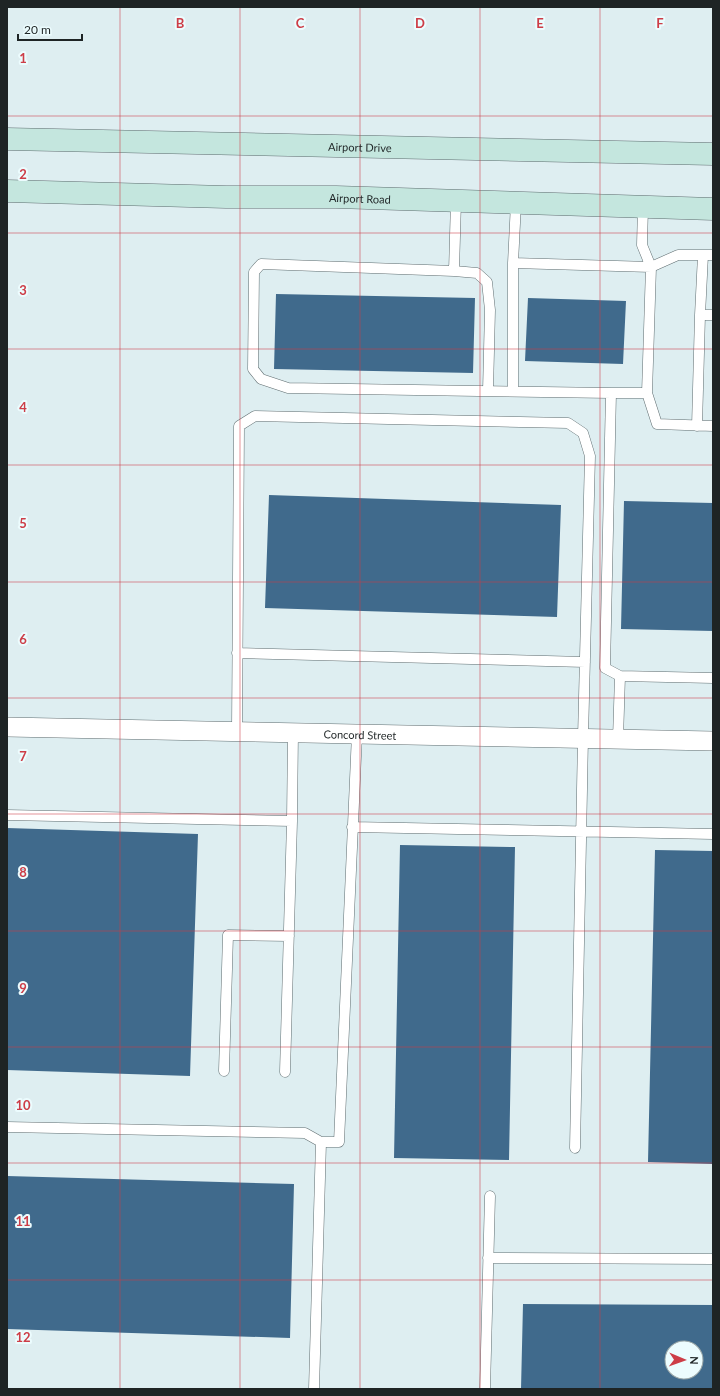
<svg xmlns="http://www.w3.org/2000/svg" width="720" height="1396" viewBox="0 0 720 1396" font-family="Lato,sans-serif">
<style>
.building{fill:#406a8c;fill-rule:evenodd}
.lines{fill:none;stroke-linecap:round;stroke-linejoin:round}
.lane-casing{stroke:#5f6d70;stroke-width:11}
.street-casing{stroke:#5f6d70;stroke-width:20}
.secondary-casing{stroke:#5f6d70;stroke-width:23}
.lane{stroke:#fff;stroke-width:10}
.street{stroke:#fff;stroke-width:19}
.secondary{stroke:#c4e6de;stroke-width:22}
.grid{fill:none;stroke:#cd3d47;stroke-width:1;stroke-opacity:0.55}
.labels{text-anchor:middle;dominant-baseline:central;stroke-width:4;stroke-linejoin:round;paint-order:stroke}
.street-label{font-size:11px;fill:#1e2425;stroke:#ecfcfe}
.grid-label{font-size:13px;text-anchor:middle;font-weight:bold;fill:#cd3d47;stroke:#ecfcfe;stroke-width:4;stroke-linejoin:round;paint-order:stroke}
</style>
<rect width="100%" height="100%" fill="#deeef1"/>
<path class="building" d="M276,294L475,298L473,373L274,369Z
M528,298L626,301L623,364L525,361Z
M269,495L561,505L557,617L265,608Z
M624,501L713,503V631L621,629Z
M7,828L198,834L190,1076L7,1070Z
M400,845L515,847L509,1160L394,1158Z
M655,850L713,851V1164L648,1162Z
M7,1176L294,1184L290,1338L7,1329Z
M523,1304L713,1305V1389H521ZM672,1348H696V1372H672Z"/>
<g class="lines">
<defs>
<path id="lane" d="M456,201L454,271L261,264L254,272L253,369L261,379L288,388L611,393L605,668L620,676L713,678
M643,207L642,245L651,267L678,255H703L700,315
M703,255H713
M513,263L516,203
M454,271L477,273L487,282L490,310L488,391
M513,391V263L651,267L647,393H611
M647,393L657,424L713,426
M697,426L700,315H713
M237,653L585,662
M237,731L239,426L255,416L568,423L583,433L590,456L583,738L575,1148
M618,739L620,676
M7,815L292,821L293,732
M352,827L713,834
M224,1071L228,935L289,936
M285,1072L292,821
M7,1127L305,1133L321,1142
M488,1258L713,1259
M314,1389L321,1142H339L357,734
M485,1389L490,1196"/>
<g id="street">
<path id="s1" d="M7,727L713,741"/>
</g>
<g id="secondary">
<path id="s2" d="M7,139L713,154"/>
<path id="s3" d="M7,191L226,197H336L713,209"/>
</g>
</defs>
<use href="#lane" class="lane-casing"/>
<use href="#street" class="street-casing"/>
<use href="#secondary" class="secondary-casing"/>
<use href="#lane" class="lane"/>
<use href="#street" class="street"/>
<use href="#secondary" class="secondary"/>
</g>
<path class="grid" d="M120,7V1389M240,7V1389M360,7V1389M480,7V1389M600,7V1389M7,116H713M7,233H713M7,349H713M7,465H713M7,582H713M7,698H713M7,814H713M7,931H713M7,1047H713M7,1163H713M7,1280H713"/>
<g class="labels">
<g class="street-label">
<text stroke="none"><textPath href="#s2" startOffset="353">Airport Drive</textPath></text>
<text stroke="none"><textPath href="#s3" startOffset="353">Airport Road</textPath></text>
<text stroke="none"><textPath href="#s1" startOffset="353">Concord Street</textPath></text>
</g>
</g>
<g class="grid-label">
<text x="180" y="28">B</text>
<text x="300" y="28">C</text>
<text x="420" y="28">D</text>
<text x="540" y="28">E</text>
<text x="660" y="28">F</text>
<text x="23" y="63">1</text>
<text x="23" y="179">2</text>
<text x="23" y="295">3</text>
<text x="23" y="412">4</text>
<text x="23" y="528">5</text>
<text x="23" y="644">6</text>
<text x="23" y="761">7</text>
<text x="23" y="877">8</text>
<text x="23" y="993">9</text>
<text x="23" y="1110">10</text>
<text x="23" y="1226">11</text>
<text x="23" y="1342">12</text>
</g>
<rect width="720" height="1396" fill="none" stroke="#1e2425" stroke-width="16"/>
<g transform="translate(684 1360) rotate(92)"><circle r="19" fill="#ecfcfe" stroke="#9aa6a7"/>
<path d="M0-3L7 15L0 10L-7 15Z" fill="#cd3d47"/>
<text y="-6" font-size="11" font-weight="bold" text-anchor="middle" fill="#1e2425">N</text>
</g>
<path d="M18 34v6h64v-6" fill="none" stroke="#1e2425" stroke-width="2"/>
<text x="24" y="34" font-size="12" fill="#1e2425" stroke="#ecfcfe" stroke-width="3" paint-order="stroke">20 m</text>
</svg>
